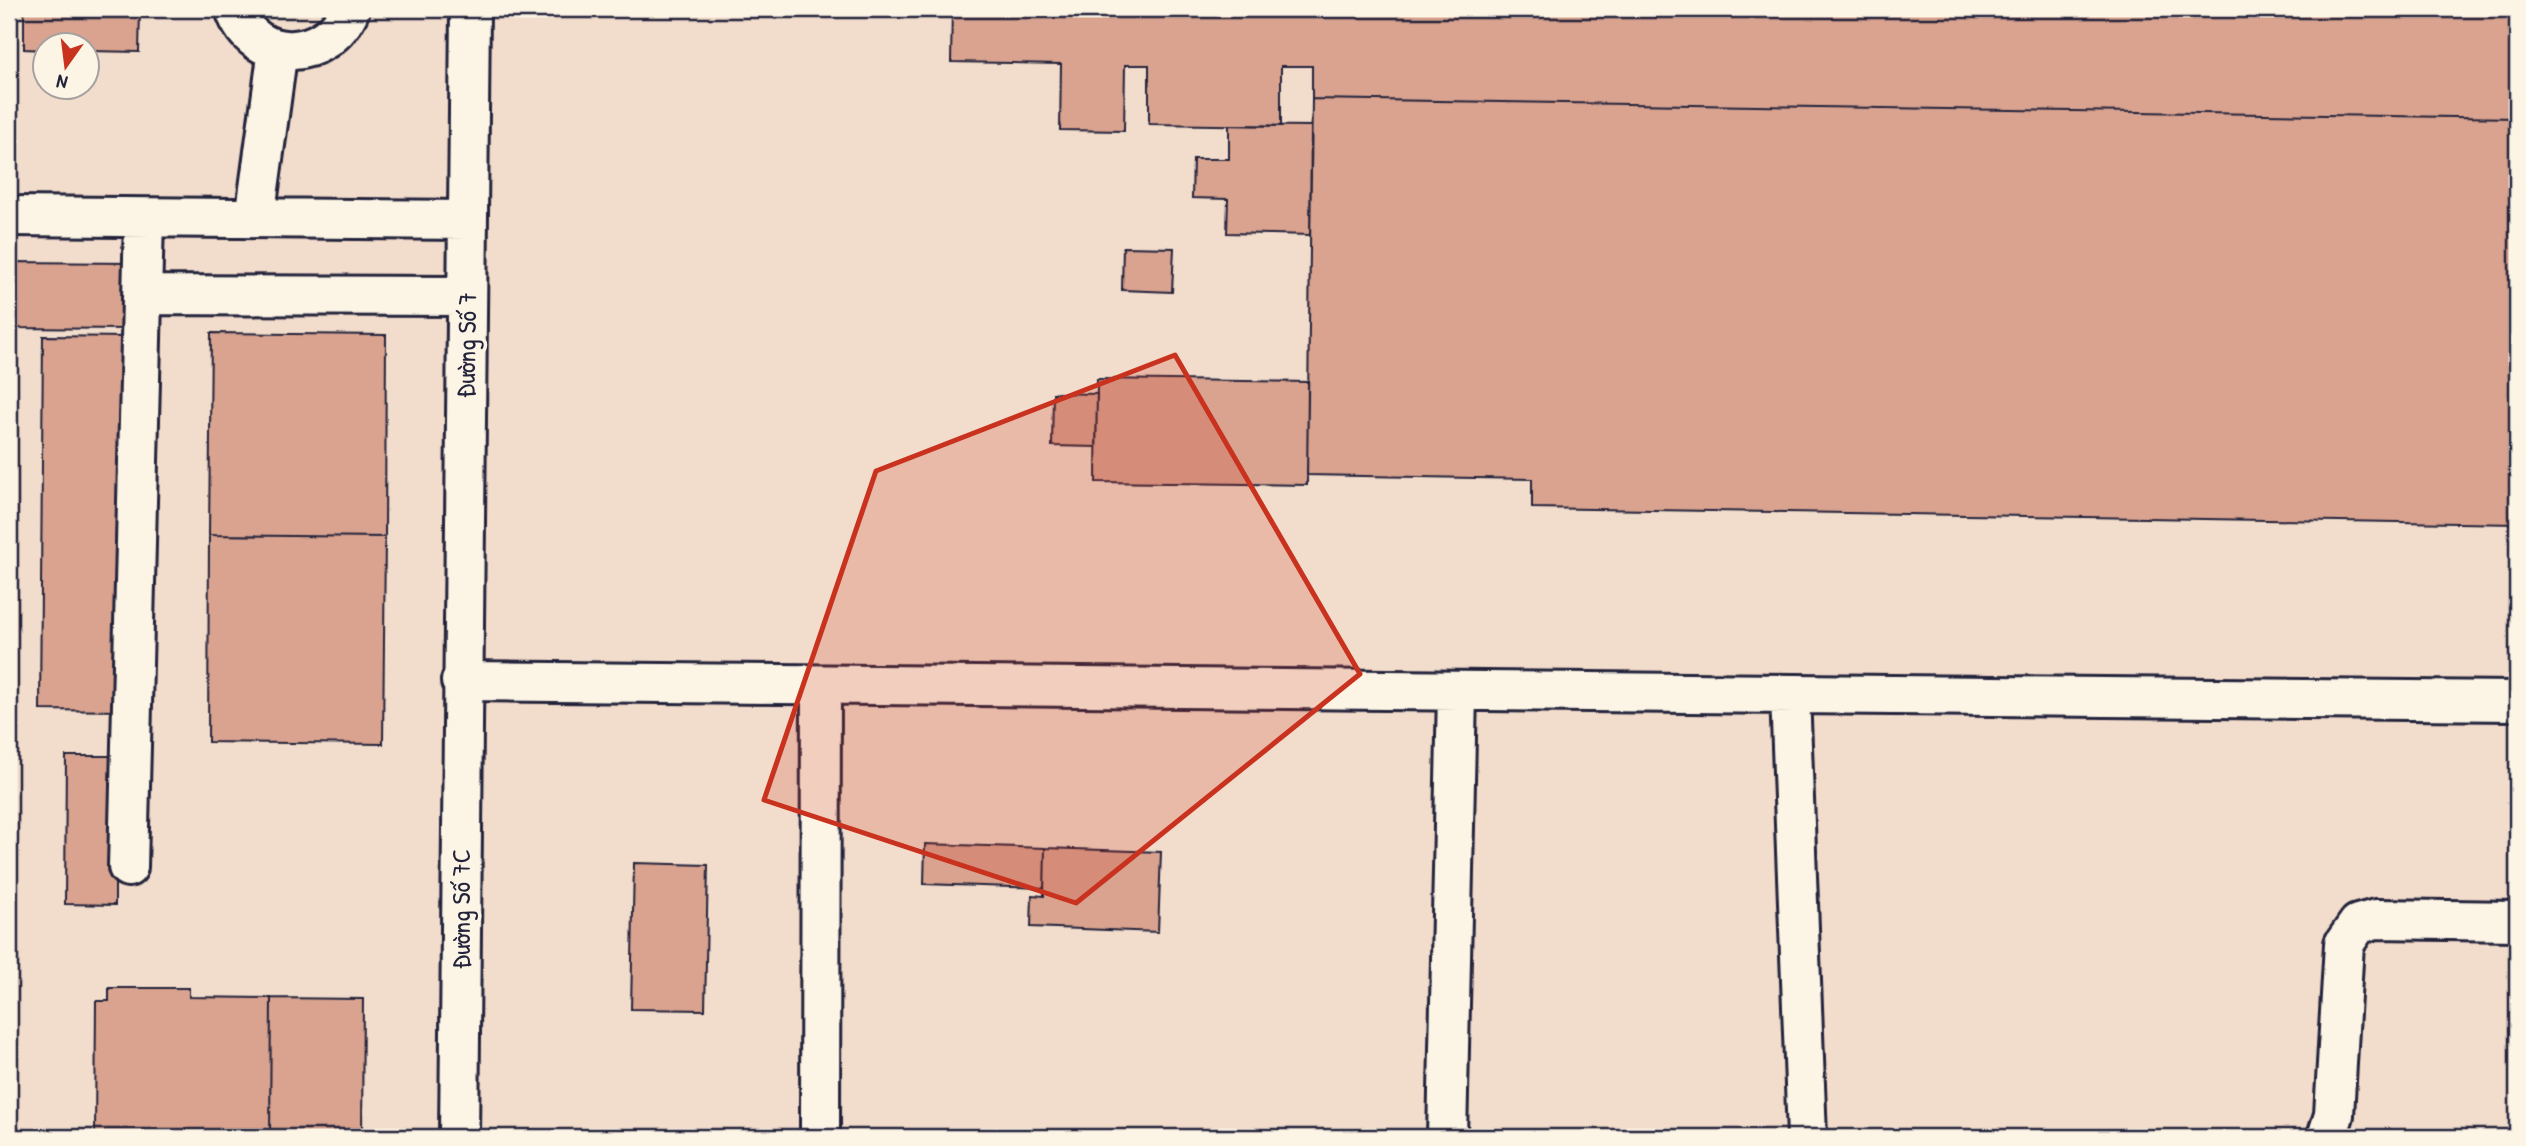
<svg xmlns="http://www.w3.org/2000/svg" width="2526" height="1146" viewBox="0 0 2526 1146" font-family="'Patrick Hand',sans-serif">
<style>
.built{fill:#f2dccb;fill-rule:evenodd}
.building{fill:#d9a38f;stroke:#22223b;stroke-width:2}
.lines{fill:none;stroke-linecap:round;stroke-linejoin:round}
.minor-casing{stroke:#22223b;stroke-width:44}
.minor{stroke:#fcf5e5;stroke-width:38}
.marked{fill:#c8321e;fill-opacity:0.2;stroke:#c8321e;stroke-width:5;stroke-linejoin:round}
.labels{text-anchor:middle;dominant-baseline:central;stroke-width:7;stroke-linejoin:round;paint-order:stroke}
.street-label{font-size:26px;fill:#22223b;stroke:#fcf5e5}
</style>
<rect width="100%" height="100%" fill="#fcf5e5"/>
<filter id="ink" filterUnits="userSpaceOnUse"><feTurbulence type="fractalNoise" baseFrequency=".0143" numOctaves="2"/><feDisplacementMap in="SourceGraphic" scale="14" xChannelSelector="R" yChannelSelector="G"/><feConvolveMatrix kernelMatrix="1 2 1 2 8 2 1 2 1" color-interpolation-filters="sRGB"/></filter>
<g filter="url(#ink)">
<path class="built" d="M9,9H2517V1137H9ZM46,46H88V88H46Z"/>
<path class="building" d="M24,9H140L139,52L88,51V46H46V50L24,49Z
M952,9H2517V118L1312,99V66H1281V126L1149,124V65H1125L1124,131L1060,130L1061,64L951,62Z
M1312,99L2517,118V524L1532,508V479L1307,475Z
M1229,125L1311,126L1310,235L1227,233L1228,199L1192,198L1193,159H1229Z
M1123,247L1174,248L1172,292L1122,290Z
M9,262L132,263L131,329L9,328Z
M211,333L386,335L385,537L209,535Z
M43,336L127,337L123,711L40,710Z
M1097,379L1308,382L1307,485L1096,482Z
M1053,393L1097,394L1096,447L1052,446Z
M209,535L385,537L383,744L208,742Z
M66,756H115V905L65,904Z
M925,844L1045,848L1044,888L924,884Z
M1045,848L1161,852L1158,932L1031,927L1032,895L1044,896Z
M634,863L708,865L705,1010L631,1009Z
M109,988H189V997L271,998L270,1137L95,1136L96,1001H109Z
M271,998L363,999L362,1137H270Z"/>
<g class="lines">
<defs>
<path id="minor" d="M235,9C254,67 328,61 350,9
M9,216L467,220
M255,218L278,49
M142,295L466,296
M461,681L2517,701
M1790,694L1807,1137
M128,867L144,218
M459,1137L470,9
M820,1137L821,685
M1447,1137L1457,693
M2327,1137L2334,1115L2344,944L2358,924L2376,919L2517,921"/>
</defs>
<use href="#minor" class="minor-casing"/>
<use href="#minor" class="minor"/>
</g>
</g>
<path class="marked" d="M1175,355L1360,674L1076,903L764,800L876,471Z"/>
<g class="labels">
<g class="street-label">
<text transform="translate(466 345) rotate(-89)">Đường Số 7</text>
<text transform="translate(460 909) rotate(-90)">Đường Số 7C</text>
</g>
</g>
<rect width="2526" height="1146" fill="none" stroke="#fcf5e5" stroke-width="35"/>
<rect x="18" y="18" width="2491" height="1111" fill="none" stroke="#22223b" stroke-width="2.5" filter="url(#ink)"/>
<g transform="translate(66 66) rotate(194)"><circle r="33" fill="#fcf5e5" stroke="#a5a1a1" stroke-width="2"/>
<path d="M0-5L12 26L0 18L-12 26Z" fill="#c8321e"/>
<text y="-10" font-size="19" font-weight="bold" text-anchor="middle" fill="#22223b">N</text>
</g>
</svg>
